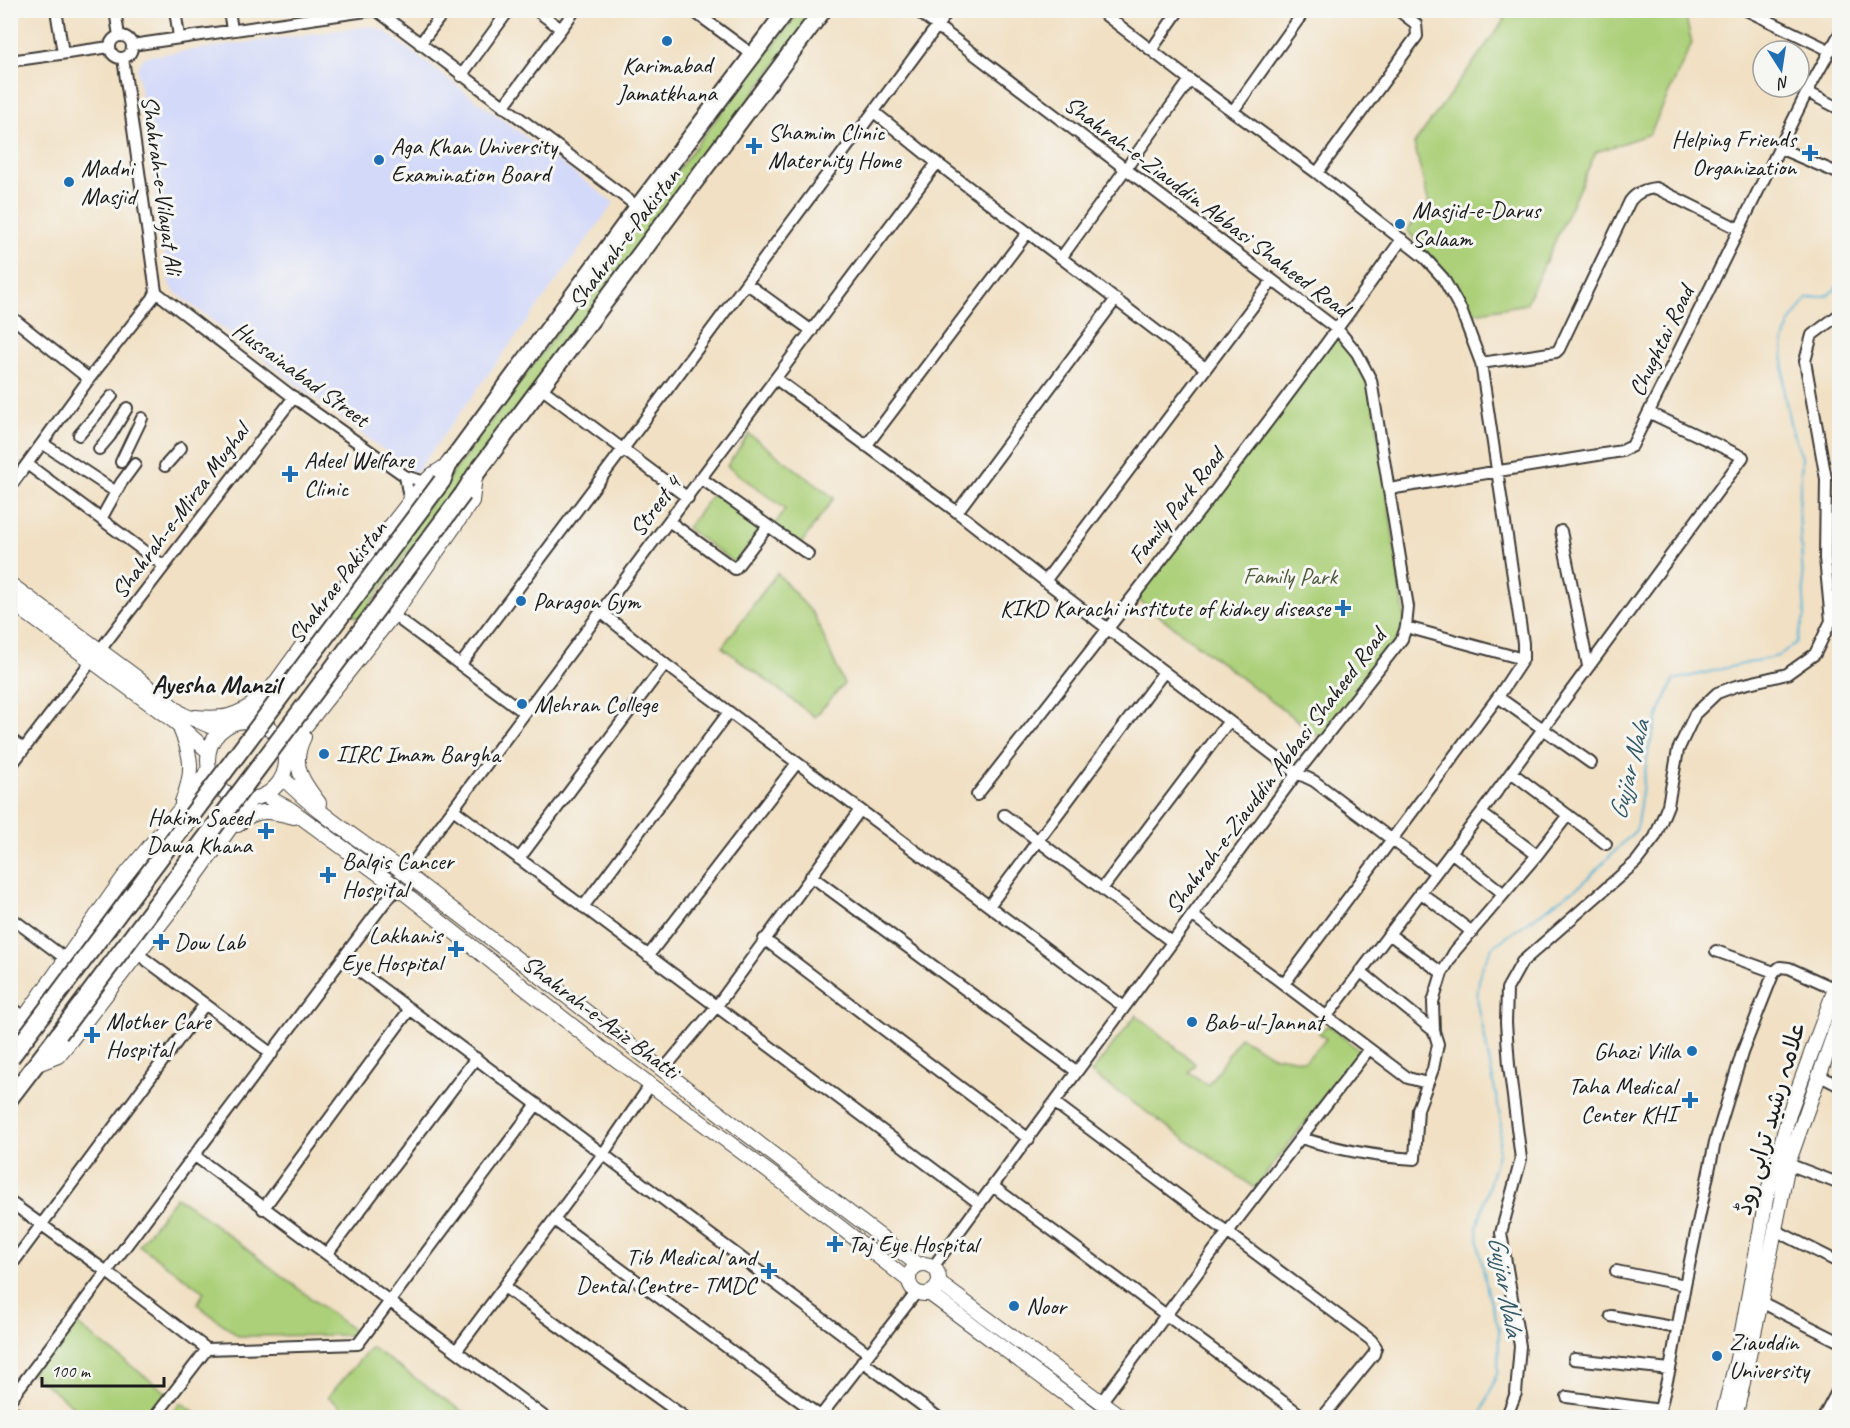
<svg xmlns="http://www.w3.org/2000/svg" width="1850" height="1428" viewBox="0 0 1850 1428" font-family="Caveat,'Playpen Sans Arabic',sans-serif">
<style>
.built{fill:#d3d9f9}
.green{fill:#acd079;stroke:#64764a;stroke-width:1.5}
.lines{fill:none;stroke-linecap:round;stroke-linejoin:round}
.stream{stroke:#59b4d7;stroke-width:2}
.minor-casing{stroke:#3c3935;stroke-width:14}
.major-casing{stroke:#3c3935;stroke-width:16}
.highway-casing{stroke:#3c3935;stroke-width:20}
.minor{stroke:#fff;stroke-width:10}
.major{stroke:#fff;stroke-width:14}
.highway{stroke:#fff;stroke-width:16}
.highway-bridge-casing{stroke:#3c3935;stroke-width:20;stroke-linecap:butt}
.highway-bridge{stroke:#fff;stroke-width:16}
.poi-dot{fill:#1f6fb2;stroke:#f6f6f2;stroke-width:2}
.labels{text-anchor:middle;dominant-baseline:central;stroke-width:6;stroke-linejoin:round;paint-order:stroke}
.poi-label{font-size:24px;fill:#1c1c1c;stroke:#f6f6f2;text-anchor:start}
.street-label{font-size:24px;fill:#1c1c1c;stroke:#f6f6f2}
.park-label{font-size:24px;fill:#4e5b3d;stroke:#f6f6f2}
.neighbourhood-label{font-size:26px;font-weight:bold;fill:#1c1c1c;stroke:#f6f6f2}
.water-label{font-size:26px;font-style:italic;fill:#345967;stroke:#f6f6f2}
</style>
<rect width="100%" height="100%" fill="#f6f6f2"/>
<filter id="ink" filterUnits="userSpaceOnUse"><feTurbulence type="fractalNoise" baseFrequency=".0167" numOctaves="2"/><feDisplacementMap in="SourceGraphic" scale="12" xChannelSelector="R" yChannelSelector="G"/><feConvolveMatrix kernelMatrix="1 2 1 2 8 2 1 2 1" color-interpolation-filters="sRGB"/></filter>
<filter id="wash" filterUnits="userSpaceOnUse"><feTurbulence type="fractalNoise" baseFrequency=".008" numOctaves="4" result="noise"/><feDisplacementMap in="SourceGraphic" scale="24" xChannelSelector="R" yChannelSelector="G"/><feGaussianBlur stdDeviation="1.35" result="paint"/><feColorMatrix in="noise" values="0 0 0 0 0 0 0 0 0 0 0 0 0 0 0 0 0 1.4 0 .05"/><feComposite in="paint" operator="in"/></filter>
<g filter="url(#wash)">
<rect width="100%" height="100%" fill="#f1e0c3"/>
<path class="built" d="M370,26L384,31L614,203L415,474L176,293L169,284L137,68L143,58L148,56Z"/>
<path class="green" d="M800,11H816L474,466L440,509L359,619L352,614L443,486L700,140Z
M1494,11H1684L1692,43L1650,134L1596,152L1526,304L1475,313L1407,230L1429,204L1414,144L1505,19Z
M1338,330L1371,380L1406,627L1323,740L1133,596Z
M749,434L834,498L800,545L774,526L785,509L727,466Z
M715,491L763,527L735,563L687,528Z
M777,573L814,615L844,684L815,717L722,647Z
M1136,1015L1191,1060L1195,1064L1189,1072L1208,1085L1240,1037L1271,1055L1305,1061L1326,1039L1319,1033L1328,1025L1360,1051L1255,1188L1091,1073Z
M176,1197L189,1205L359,1335L238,1336L197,1304L204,1292L139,1245Z
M71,1320L171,1396L153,1417H87L31,1373Z
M371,1347L470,1417H353L328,1397Z
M181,1402L201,1417H170Z"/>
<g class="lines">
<path class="stream" d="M1480,1418L1498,1371L1499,1329L1488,1293L1480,1253L1477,1227L1498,1154L1501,1121L1477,998L1480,972L1492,947L1582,884L1636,830L1649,746L1660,710L1674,680L1778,656L1796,643L1805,616L1799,510L1802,457L1791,428L1784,392L1783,346L1789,324L1807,299L1828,295L1840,285"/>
</g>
</g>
<g filter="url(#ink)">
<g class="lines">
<defs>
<path id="minor" d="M56,10L63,53
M115,10L119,36
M175,10L179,37
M229,10L232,30
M376,10L638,207
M536,10L561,29
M692,10L753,55
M916,10L1338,330L1357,353L1371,380L1408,607L1406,627L1402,639L1297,773L933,1267
M1099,10L1190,80L1317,173L1425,258L1443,278L1461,310L1481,363L1523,643V659L1498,697L1284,984
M1746,10L1831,51
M110 47a11 11 0 1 1 22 0a11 11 0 1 1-22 0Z
M420,44L445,10
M132,45L373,10
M1152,49L1179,10
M10,61L110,47
M461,76L509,10
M1807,92L1840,109
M503,107L575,10
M1233,111L1305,10
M874,112L937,163L1205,368
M1779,148L1840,174
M1317,173L1417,36L1416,24L1398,10
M1061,258L1190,80
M746,283L812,331
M156,292L289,394L405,476L425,482
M10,316L89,379
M1481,363L1556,352L1559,349L1630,201C1637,192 1645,189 1656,188L1739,229
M776,379L957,512L1045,581L1297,773L1314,781L1435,872
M541,388L688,498
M79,435L112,396
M42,443L116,492
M866,446L1028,232
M99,449L110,436L127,408
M121,462L142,418
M27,464L164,566
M165,466L181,448
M405,476L410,503
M702,479L808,554
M10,487L89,379L153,298L156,292L123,58
M1389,489L1622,451L1632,446L1807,92L1840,33
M957,512L1116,299
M101,519L121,483L135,464
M670,522L735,569L768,526
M1561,531L1588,666
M1045,581L1272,281
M601,612L665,664L1124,1007
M393,615L525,713
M1406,627L1523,659
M100,650L294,397
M461,664L623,449L949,10
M1498,697L1591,763
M10,739L24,749
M10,767L92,660
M1511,772L1606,844
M977,795C1121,612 1267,429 1402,239
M453,809L980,1204
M1481,813L1537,855
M1004,815L1172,942
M1451,852L1504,894
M519,859L665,664
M405,873L937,163
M811,876L1076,1071
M1102,889L1229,721
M1420,892L1472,932
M989,906L1164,672
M583,907L729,712
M1192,915L1408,1078L1427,1083
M10,917L66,959
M1389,934L1442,973
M764,939L1029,1139
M1716,951L1774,972
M138,954L272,1054
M648,956L797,763
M343,959L868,1353
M1360,971L1434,1031
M10,1006L24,1017
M1327,1016L1481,813L1743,457L1650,413
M663,1070L716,1007L860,810
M1818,1075L1840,1086
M1055,1103L1371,1340L1376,1347L1374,1354L1322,1418
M1301,1138C1339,1150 1375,1157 1415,1159L1418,1109L1433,1069L1438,1044L1434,1031L1433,1002L1442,973L1455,951L1537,855L1568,815
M195,1156L546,1418
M1788,1164L1840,1184
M994,1187L1305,1418
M10,1202L107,1272L207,1349L358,1344L537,1104
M263,1209L410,1009
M554,1220L820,1416
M1775,1230L1840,1263
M327,1254L476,1058
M10,1267L205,1004
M1616,1271L1685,1285
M504,1287L686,1418
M1761,1302L1840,1342
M1611,1316L1678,1328
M456,1351L603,1154L651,1084
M1574,1359L1670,1369
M862,1361L939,1418
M1567,1397L1660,1410
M10,1400L385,902L398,888
M1102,1401L1227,1233L1369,1049
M10,1409L22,1418
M154,1418L207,1349
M819,1418L916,1293
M1506,1418L1516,1393L1520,1346L1501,1233L1521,1159L1509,1065L1506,1023L1507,989L1522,962L1636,862L1655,837L1668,805L1678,750L1695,714L1717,693L1736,686L1787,674L1815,654L1831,621L1825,558L1826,479L1805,361L1812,335L1840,314
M1658,1418L1671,1364L1685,1285L1715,1142L1742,1053L1774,972L1780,967L1789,968L1840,991
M1823,1418L1840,1386"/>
<path id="major" d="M10,584L136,677L182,714L221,731
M10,601L175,722L209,752
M195,717C222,719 236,718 258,700
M208 760a39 39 0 1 1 78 0a39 39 0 1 1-78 0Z
M247,722L367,556L425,482L432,475L449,464
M181,731C193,758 193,775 182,802
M304,737C290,765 302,781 319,803
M285,755L304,728L393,615L472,501L475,476
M282,777C318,814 364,843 405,873L918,1265
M264,795L290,809L398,888L602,1049L785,1184L908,1280
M238,825C255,807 272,811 294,817
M10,1038L123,878L196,790L209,768
M35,1065L58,1056L71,1040L172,909L251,799
M909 1279a15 15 0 1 1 30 0a15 15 0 1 1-30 0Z
M939,1283L1123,1418
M930,1294L1097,1418
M1722,1418L1737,1359L1766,1199L1790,1111L1840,975
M1735,1418L1759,1311L1788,1164L1840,1017"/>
<path id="highway" d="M442,481L449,464L461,448L638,207L787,10
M463,494L475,475L823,10
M10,1098L59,1034"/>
</defs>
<use href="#minor" class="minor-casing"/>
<use href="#major" class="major-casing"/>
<use href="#highway" class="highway-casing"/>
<use href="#minor" class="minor"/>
<use href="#major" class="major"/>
<use href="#highway" class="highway"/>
<defs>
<path id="highway-bridge" d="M59,1034L463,494
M11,1057L442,481"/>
</defs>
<use href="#highway-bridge" class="highway-bridge-casing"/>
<use href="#highway-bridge" class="highway-bridge"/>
</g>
</g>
<g class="poi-dot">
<circle cx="667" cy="41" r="6"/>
<path d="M751 137h6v6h6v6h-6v6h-6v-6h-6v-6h6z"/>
<path d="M1807 144h6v6h6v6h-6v6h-6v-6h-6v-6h6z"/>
<circle cx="379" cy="160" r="6"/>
<circle cx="69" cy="182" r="6"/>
<circle cx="1400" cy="224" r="6"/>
<path d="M287 465h6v6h6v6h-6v6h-6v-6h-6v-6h6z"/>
<circle cx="521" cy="601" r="6"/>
<path d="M1340 599h6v6h6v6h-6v6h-6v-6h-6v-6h6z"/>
<circle cx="522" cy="704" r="6"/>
<circle cx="324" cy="754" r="6"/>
<path d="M263 822h6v6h6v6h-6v6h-6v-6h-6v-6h6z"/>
<path d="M325 866h6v6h6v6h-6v6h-6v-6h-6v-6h6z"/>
<path d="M158 933h6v6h6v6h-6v6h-6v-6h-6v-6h6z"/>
<path d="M453 940h6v6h6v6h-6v6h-6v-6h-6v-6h6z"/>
<circle cx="1192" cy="1022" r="6"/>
<path d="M89 1026h6v6h6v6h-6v6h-6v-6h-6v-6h6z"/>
<circle cx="1692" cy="1051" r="6"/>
<path d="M1687 1091h6v6h6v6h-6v6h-6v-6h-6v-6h6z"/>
<path d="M832 1235h6v6h6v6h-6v6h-6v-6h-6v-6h6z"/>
<path d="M766 1262h6v6h6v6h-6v6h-6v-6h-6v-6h6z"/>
<circle cx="1014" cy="1306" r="6"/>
<circle cx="1717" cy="1356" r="6"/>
</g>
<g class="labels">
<g class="poi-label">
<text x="667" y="65" text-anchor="middle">Karimabad<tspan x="667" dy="28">Jamatkhana</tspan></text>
<text x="768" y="132">Shamim Clinic<tspan x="768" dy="28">Maternity Home</tspan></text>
<text x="1796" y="139" text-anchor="end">Helping Friends<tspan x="1796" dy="28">Organization</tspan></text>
<text x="391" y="146">Aga Khan University<tspan x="391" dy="28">Examination Board</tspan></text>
<text x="81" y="168">Madni<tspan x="81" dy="28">Masjid</tspan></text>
<text x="1412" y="210">Masjid-e-Darus<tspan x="1412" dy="28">Salaam</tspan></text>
<text x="304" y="460">Adeel Welfare<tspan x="304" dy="28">Clinic</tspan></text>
<text x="533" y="601">Paragon Gym</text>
<text x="1330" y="608" text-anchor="end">KIKD Karachi institute of kidney disease</text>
<text x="534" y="704">Mehran College</text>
<text x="336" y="754">IIRC Imam Bargha</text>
<text x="252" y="817" text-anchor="end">Hakim Saeed<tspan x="252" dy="28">Dawa Khana</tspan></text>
<text x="342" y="861">Balqis Cancer<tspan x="342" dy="28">Hospital</tspan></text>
<text x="442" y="935" text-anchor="end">Lakhanis<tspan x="442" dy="28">Eye Hospital</tspan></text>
<text x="174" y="942">Dow Lab</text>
<text x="106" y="1021">Mother Care<tspan x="106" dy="28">Hospital</tspan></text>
<text x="1204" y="1022">Bab-ul-Jannat</text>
<text x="1680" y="1051" text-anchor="end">Ghazi Villa</text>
<text x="1676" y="1086" text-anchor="end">Taha Medical<tspan x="1676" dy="28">Center KHI</tspan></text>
<text x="848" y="1244">Taj Eye Hospital</text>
<text x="756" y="1257" text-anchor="end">Tib Medical and<tspan x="756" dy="28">Dental Centre- TMDC</tspan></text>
<text x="1026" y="1306">Noor</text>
<text x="1729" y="1342">Ziauddin<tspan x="1729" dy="28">University</tspan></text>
</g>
<g class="street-label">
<text transform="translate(162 185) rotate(82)">Shahrah-e-Vilayat Ali</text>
<text transform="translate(1207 206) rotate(37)">Shahrah-e-Ziauddin Abbasi Shaheed Road</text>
<text transform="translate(624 238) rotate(-53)">Shahrah-e-Pakistan</text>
<text transform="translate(1661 341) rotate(-64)">Chughtai Road</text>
<text transform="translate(301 374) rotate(36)">Hussainabad Street</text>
<text transform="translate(655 506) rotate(-53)">Street 4</text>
<text transform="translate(1176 506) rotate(-52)">Family Park Road</text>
<text transform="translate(180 511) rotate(-53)">Shahrah-e-Mirza Mughal</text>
<text transform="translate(337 582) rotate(-53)">Shahrae Pakistan</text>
<text transform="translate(1275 771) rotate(-53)">Shahrah-e-Ziauddin Abbasi Shaheed Road</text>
<text transform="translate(601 1017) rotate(37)">Shahrah-e-Aziz Bhatti</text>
<text transform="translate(1770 1118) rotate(-74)">علامہ رشید ترابی روڈ</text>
</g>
<g class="park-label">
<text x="1290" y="576">Family Park</text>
</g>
<g class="neighbourhood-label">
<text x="216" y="684">Ayesha Manzil</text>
</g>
<g class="water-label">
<text transform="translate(1629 770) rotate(-76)">Gujjar Nala</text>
<text transform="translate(1506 1286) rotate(80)">Gujjar Nala</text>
</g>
</g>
<rect width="1850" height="1428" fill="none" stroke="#f6f6f2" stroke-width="36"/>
<g transform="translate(1781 69) rotate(168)"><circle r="28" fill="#f6f6f2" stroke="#9f9f9c" stroke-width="1.5"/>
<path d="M0-4.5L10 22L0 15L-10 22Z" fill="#1f6fb2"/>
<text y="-9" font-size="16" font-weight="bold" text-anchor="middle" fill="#1c1c1c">N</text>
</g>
<path d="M42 1377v9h122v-9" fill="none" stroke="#1c1c1c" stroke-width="3"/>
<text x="51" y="1377" font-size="18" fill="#1c1c1c" stroke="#f6f6f2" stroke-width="4.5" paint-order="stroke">100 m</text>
</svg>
